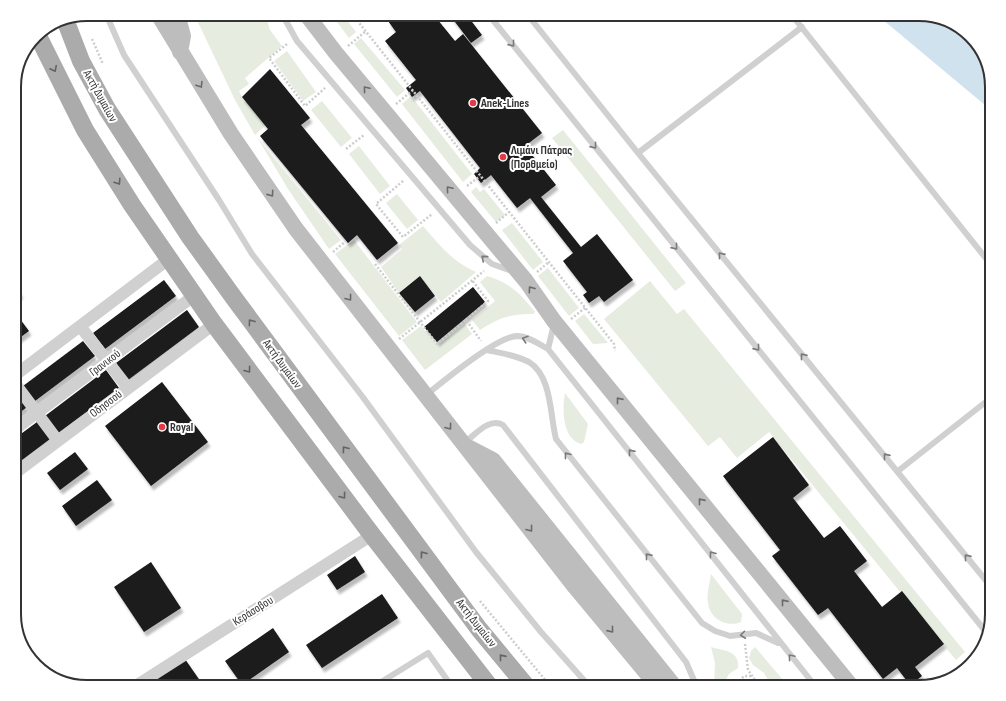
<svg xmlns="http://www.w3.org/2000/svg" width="1006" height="701" viewBox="0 0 1006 701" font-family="'Sofia Sans Condensed',sans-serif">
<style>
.green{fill:#e6ecdf}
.water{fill:#cfe2ee}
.pier{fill:#fff}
.building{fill:#1a1a1a;filter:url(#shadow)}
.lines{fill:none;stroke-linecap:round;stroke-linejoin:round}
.path{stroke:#cdcdcd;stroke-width:2.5;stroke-dasharray:2 2;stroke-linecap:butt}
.service{stroke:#d0d0d0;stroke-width:6}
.minor{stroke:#d0d0d0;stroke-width:12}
.secondary{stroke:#bdbdbd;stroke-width:16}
.primary{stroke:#ababab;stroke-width:18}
.oneway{stroke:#7a7a7a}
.oneway2{stroke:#636363}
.oneway3{stroke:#6a6a6a}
.poi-dot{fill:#e63946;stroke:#fff;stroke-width:1.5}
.labels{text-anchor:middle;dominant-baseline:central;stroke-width:4;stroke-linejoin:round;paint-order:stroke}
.street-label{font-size:12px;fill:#333;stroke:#fff}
.poi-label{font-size:12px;font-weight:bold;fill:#333;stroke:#fff;text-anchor:start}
.rim{fill:none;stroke:#333;stroke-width:2}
</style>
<defs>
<filter id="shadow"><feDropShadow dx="2.5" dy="4.5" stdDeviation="1" flood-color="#0004"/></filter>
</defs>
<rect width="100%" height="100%" fill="#fff"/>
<path class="green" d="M194,14H265L270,30L282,46L245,78L249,84L239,91L242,97L266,125L255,135L235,100Z
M331,14H342L356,32L349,38Z
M361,38L405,90L397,97L354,44Z
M287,51L316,92L303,101L274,61Z
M411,96L472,174L463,182L402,104Z
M322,101L352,138L341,147L311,110Z
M563,130L686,283L675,291L552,138Z
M257,137L341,240L329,249L288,189Z
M359,146L390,186L380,194L349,154Z
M476,187L480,192L484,189L505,215L496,222L471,192Z
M397,194L418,220L407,229L386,203Z
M512,223L543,262L533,270L502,230Z
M423,226C439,245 453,262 476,272L441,302L420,276L399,293L381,267L402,249L399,245Z
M354,240L417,322L399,336L335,254Z
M548,268L579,308L569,316L538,276Z
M487,276C510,283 520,293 535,312L533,314C512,313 496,319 480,330L472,320L495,301L480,282Z
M650,281L677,314L684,309L965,652L956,660L769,432L737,458L720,437L708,446L604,319Z
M584,314L608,343L593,344L575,321Z
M465,324L472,334L425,370L402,340L421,326L437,346Z
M565,393L588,424L584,442L581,444C562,438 562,409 565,393Z
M711,574L742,614L741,622C727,628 710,619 708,603C706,594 710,583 711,574Z
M711,647C723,651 740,650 738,668L729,674L722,687H716L714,685L715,663Z
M755,647L789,687H772L764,673L753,665L749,658L751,651Z"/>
<path class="water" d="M876,14H919L963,29L984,54L992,87V111Z"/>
<path class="pier" d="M874,14L992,111V113L875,16Z"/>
<path class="building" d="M397,14H402L407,20L414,14H433L455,41L463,34L542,133L525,146L556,185L541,197L581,247L597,234L633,280L604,302L599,296L589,303L583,295L587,292L563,261L573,253L530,198L517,208L491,175L481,183L474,174L480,168L420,91L412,97L406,88L416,80L385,41L396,32L388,21Z
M449,14H466L482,35L471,43Z
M270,69L310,118L301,125L398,243L377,260L357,235L348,243L260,136L268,129L242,97Z
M420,276L435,296L415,312L399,293Z
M164,280L176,296L105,349L93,333Z
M14,285L21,294L14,298Z
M473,287L485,302L437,342L424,327Z
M187,310L199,327L128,380L116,363Z
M14,311L29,331L14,342Z
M83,341L95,356L35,401L23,386Z
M106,370L119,388L58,433L45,416Z
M162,382L208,442L151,486L105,426Z
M14,392L27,407L14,417Z
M37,422L50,439L14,466V439Z
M773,437L809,485L793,498L824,538L840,526L867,561L854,571L882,607L902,591L944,644L915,667L922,676L910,685L897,668L883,679L828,608L818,615L772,556L780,550L723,476Z
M75,452L88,469L60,490L47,473Z
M97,480L112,500L76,526L62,506Z
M355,556L365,572L337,590L327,575Z
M151,562L181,608L144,632L114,587Z
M382,594L398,618L322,668L306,645Z
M273,628L289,652L242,685L225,661Z
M185,659L203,685L200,687H142Z"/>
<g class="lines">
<path class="path" d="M352,14L614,344L615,351
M92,39L103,64
M287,44L269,58L305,106L325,88
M348,46L366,31
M396,104L413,90
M346,149L364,135
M403,181L376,204L403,237L432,214
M467,186L480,176
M496,223L509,212
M333,252L346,241
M375,264L437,344L466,320L481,341
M537,272L549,262
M571,319L585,308
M466,320L488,301L472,280
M399,339L484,271
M480,601L551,687
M745,644L748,670L760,687
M734,687L744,676H751"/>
<path class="service" d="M106,14L124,55L219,200L252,254L362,396L476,552L541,632L590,687
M282,14L297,41L470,245L492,264L512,271
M488,14L986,632
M527,14L638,153L992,588
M791,14L992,266
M638,153L802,27
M548,349L554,324
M487,350C501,353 516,355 529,362C552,376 550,416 556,439L702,623L715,631L730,636L756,633L778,643
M426,395C444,381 496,337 517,336C528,336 539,344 548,349L816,687
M464,443C475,435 489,417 503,425L686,662L697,687
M898,471L992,397
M373,687L428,653L448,681L439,687"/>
<path class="minor" d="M80,326L128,388
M14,376L170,258
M14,382L58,441
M14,430L195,295
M14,474L214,324
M134,687L372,535"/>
<path class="secondary" d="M158,14L231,134L296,229L575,587L658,687
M177,14L183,36L180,52
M306,14L335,52L485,232L526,281L554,321L852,687
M468,447L493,460L675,687"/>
<path class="primary" d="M66,22L81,61L107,109L190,237L234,298L479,629L527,687
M37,34L85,130L132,205L214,324L372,535L490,687"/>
</g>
<defs><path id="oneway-chevron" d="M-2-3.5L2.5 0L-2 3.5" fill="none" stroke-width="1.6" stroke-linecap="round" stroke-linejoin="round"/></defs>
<g class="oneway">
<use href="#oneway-chevron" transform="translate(512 44) rotate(51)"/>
<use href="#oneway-chevron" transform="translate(594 146) rotate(51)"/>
<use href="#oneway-chevron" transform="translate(675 247) rotate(51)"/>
<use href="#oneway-chevron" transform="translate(721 255) rotate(-129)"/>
<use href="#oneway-chevron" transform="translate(484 258) rotate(-140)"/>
<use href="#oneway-chevron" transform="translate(525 339) rotate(-162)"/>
<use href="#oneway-chevron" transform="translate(757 348) rotate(51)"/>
<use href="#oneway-chevron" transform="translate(803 356) rotate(-129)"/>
<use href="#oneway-chevron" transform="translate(631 452) rotate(-129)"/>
<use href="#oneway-chevron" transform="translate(567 455) rotate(-128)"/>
<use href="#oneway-chevron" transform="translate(886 456) rotate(-129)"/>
<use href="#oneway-chevron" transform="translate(712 554) rotate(-127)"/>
<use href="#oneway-chevron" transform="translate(648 556) rotate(-129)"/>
<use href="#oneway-chevron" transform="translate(967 557) rotate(-129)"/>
<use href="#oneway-chevron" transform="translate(743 635) rotate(173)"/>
<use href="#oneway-chevron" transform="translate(791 657) rotate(-130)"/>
</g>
<g class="oneway2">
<use href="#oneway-chevron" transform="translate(54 69) rotate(64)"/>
<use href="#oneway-chevron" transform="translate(118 182) rotate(57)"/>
<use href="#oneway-chevron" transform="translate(251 322) rotate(-126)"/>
<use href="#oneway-chevron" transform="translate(248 370) rotate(53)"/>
<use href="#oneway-chevron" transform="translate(345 449) rotate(-127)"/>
<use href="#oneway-chevron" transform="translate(343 496) rotate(53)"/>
<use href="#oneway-chevron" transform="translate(423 554) rotate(-127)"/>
<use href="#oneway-chevron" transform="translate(502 657) rotate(-129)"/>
</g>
<g class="oneway3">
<use href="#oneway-chevron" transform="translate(200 85) rotate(58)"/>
<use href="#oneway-chevron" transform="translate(366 89) rotate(-130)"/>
<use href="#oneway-chevron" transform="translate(449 189) rotate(-130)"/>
<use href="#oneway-chevron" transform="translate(271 194) rotate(55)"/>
<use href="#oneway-chevron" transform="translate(531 289) rotate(-126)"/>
<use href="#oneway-chevron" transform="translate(349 298) rotate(52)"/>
<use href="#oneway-chevron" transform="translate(619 400) rotate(-129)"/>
<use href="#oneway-chevron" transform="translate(449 427) rotate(52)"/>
<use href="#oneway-chevron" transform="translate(701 501) rotate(-129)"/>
<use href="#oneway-chevron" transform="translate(530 529) rotate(52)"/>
<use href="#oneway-chevron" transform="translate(784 602) rotate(-129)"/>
<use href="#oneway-chevron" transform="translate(611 630) rotate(51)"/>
</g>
<g class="poi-dot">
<circle cx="473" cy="103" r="4"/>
<circle cx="503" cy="157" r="4"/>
<circle cx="162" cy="427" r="4"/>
</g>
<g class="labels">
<g class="street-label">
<text transform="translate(100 96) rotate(61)">Ακτή Δυμαίων</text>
<text transform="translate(105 363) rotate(-37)">Γρανικού</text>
<text transform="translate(282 364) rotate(54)">Ακτή Δυμαίων</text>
<text transform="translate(106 404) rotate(-37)">Οδησσού</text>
<text transform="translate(253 611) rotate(-32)">Κεράσοβου</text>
<text transform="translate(476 623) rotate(52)">Ακτή Δυμαίων</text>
</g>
<g class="poi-label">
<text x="481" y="103">Anek-Lines</text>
<text x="511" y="150">Λιμάνι Πάτρας<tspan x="511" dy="14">(Πορθμείο)</tspan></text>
<text x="170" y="427">Royal</text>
</g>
</g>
<path d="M0 0H1006V701H0ZM87 21H919A66 66 0 0 1 985 87V614A66 66 0 0 1 919 680H87A66 66 0 0 1 21 614V87A66 66 0 0 1 87 21Z" fill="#fff" fill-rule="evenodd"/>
<path class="rim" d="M87 21H919A66 66 0 0 1 985 87V614A66 66 0 0 1 919 680H87A66 66 0 0 1 21 614V87A66 66 0 0 1 87 21Z"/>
</svg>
